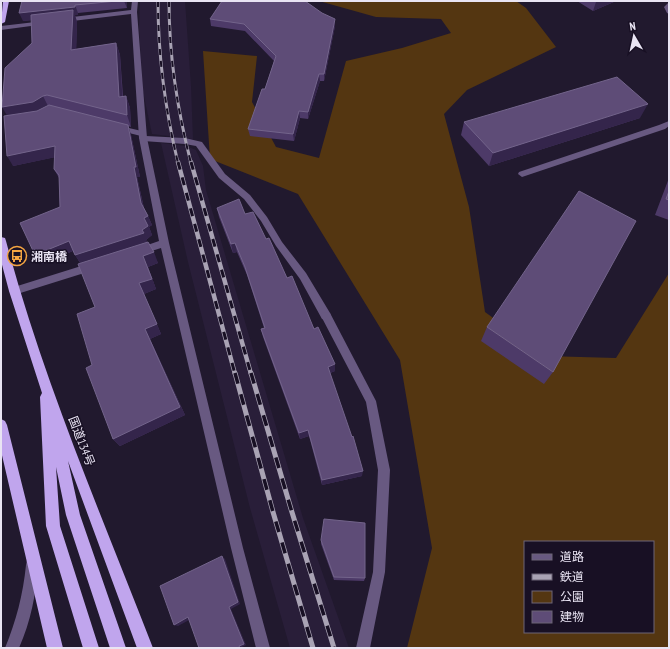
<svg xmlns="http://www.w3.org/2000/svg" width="670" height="649" viewBox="0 0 670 649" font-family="'PT Sans Narrow','Noto Sans JP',sans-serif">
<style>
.built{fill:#291e39}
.green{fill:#543611;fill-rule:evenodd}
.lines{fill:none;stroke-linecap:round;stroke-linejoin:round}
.service{fill:#685981;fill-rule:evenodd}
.minor{fill:#685981;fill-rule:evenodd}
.tertiary{fill:#685981;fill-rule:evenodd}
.trunk{fill:#c0a5ed;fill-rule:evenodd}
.rail-far2-casing{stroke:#a9a3b4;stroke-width:3}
.rail-far1-casing{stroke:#a9a3b4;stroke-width:4.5}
.rail-casing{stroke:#a9a3b4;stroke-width:5}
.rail-far2{stroke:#181024;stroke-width:2;stroke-dasharray:6;stroke-linecap:butt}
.rail-far1{stroke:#181024;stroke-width:3;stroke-dasharray:8;stroke-linecap:butt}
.rail{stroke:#181024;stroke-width:3.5;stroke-dasharray:11;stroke-linecap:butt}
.wall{fill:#4d3a68}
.shaded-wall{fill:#34254b}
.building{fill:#5e4c77;stroke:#73648b}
.labels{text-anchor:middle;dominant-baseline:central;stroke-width:3;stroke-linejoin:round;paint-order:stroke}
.poi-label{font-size:12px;font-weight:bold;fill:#e9e4f3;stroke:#181024;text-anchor:start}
.street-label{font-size:12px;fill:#e9e4f3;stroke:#181024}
</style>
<rect width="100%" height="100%" fill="#21192e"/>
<path class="built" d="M140,1H185L191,86L193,139L152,134L143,92L139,28Z
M161,143L186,146L196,150L203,166L206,190L303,518L349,648H290L250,508L188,262Z"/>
<path class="green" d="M319,1H516L526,8L556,47L467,90L444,114L469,207L485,312L545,356L616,358L669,273V648H407L432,548L400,360L298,194L210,159L203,51L257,56L252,102L276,147L319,158L346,61L402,48L451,33L441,19L376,17ZM525,542H653V632H525Z"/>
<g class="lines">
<path class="service" d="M113,125H116L146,132V136L185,138L202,142L225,174L250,195L267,217L282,242L306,273L330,313L331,316L330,319L326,320L322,319L300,279L276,246L261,221L244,199L219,178L196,146L185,144L143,141L139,138L141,136L113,129Z"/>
<path class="minor" d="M132,1H138L137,12L147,138L169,243L243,548L270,648H256L231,548L161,248L139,255L134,251L136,249L159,241L139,138L131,14L64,22L61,20L64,18L131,10Z
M669,2V14L667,13L664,7Z
M44,21L47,23L46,24L1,30V26Z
M669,121V126L665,129L525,176L522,177L518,174L519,172L659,125Z
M94,262L97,263L99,266L97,269L14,295L11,294L9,291L11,288Z
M326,312L330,313L376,401L390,470L385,572L370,648H356L373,572L378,470L366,402L321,316L322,313Z"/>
<path class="tertiary" d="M32,559L37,560L38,565C36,594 31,621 19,648H5C16,621 23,595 26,565L27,560Z"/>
<path class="trunk" d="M3,1H9L5,22L1,24Z
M1,237L5,238L6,241C43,380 101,514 153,648H137L68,461L80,515L126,648H110L66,515L56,467L60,526L99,648H83L46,526L40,397L42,393L9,291L1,261Z
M1,419L5,421L7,425L63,648H47L1,451Z"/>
<defs>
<path id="rail-far2" d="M158,1C158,56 165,109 178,163
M169,1C169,56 177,109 191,163"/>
<path id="rail-far1" d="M178,162L235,374
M191,162L251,374"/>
<path id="rail" d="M235,373L273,512L313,648
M251,373L291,509L334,648"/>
</defs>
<use href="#rail-far2" class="rail-far2-casing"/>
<use href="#rail-far1" class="rail-far1-casing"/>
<use href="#rail" class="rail-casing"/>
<use href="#rail-far2" class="rail-far2"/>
<use href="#rail-far1" class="rail-far1"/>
<use href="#rail" class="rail"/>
</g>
<path class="wall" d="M22,1H127V8L78,13V15H75L77,22L76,49L116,43L120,55L123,96H126L130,108L131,127L128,126L131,135L140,177H137L144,208L148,216L152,225L149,227L152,235L146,240L158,263L148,267L156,289L144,294L161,334L150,339L185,415L120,446L113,439L92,365L95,307L80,263L73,251L42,264L60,207L59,178L54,169L55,157L13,166L7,116L32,43V20L23,21Z
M577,1H616L593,11Z
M210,19L335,26L324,81H320L308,119L300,118L294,141L250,136L248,129L265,89L274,61L245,31L211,26Z
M640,118L489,166L461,135L464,122Z
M669,178V220L655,215Z
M217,208L245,214L266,239L314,329L335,371L330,373L362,476L322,485L309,436L300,439L263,337L261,329L264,328L247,275L237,252L233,253L219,217Z
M487,327L553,372L544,384L481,341Z
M321,540L365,578L364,581L334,580L321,544Z"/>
<path class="shaded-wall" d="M124,1H127V8Z
M598,1H616L593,11L596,2Z
M75,5L78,13V15H75L77,22L76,62L71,50L73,16L23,21L19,13Z
M335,19V26L324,81V74Z
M116,43L120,55L123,109L119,97Z
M319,74L320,81L308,119V112Z
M43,96L49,108L9,119L2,107Z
M126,96L130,108L131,127L127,115Z
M648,104L640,118L489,166L493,153Z
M299,111L300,118L294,141L293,134Z
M128,125L131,135L140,177H137L145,213L141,203L134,167Z
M55,146L61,156L13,166L7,156Z
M148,216L152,225L149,227L152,235L146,240L148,243L81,264L75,255L142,230L144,218Z
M69,241L75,250L42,264L35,255Z
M235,243L237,252L233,253L231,244Z
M154,252L158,263L148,267L156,289L144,294L161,334L150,339L185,415L120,446L113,439L139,283L143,256Z
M335,364V371L328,374V367Z
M308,430L309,436L300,439L299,433Z
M363,471L362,476L322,485V480Z
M222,556L225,559L240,604L231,609L246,645L242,647V648H240L239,646L229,607Z
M188,617L191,619L178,626L174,625Z"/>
<path class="building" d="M22,1H117L75,5V7L19,13Z
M222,1H305L322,13L335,19L324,74H319L308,112L299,111L293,134L248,129L262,89H265L276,56L244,24L210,19Z
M73,10L71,50L116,43L119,97L126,96L127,115L47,95L43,96L33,102L2,107L5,68L32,43L31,15Z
M617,77L648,104L493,153L464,122Z
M49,105L128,125L136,167H134L141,203L148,216L144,218L148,226L142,230L144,233L75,255L69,241L35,255L20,223L60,207L59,175L54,169L55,146L7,156L4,116L37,111Z
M579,191L636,221L553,372L487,327Z
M669,191V200L666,199Z
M239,199L245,214L253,212L266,239L269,238L287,278L292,276L314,329L318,327L335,364L328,367L352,437L353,436L363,471L322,480L308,430L299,433L261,329L265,328L245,267L235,243L231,244L217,208Z
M148,242L154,252L143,256L152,279L139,283L157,324L145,329L180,407L113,439L86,368L92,365L77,314L95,307L78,264Z
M324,519L365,523V578L334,577L321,540Z
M222,556L238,602L229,607L244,644L239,646L240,648H199L188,617L174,625L160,586Z"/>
<defs>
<symbol id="bus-ring" viewBox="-11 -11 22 22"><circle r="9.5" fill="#181024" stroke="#f3a442" stroke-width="1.5"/><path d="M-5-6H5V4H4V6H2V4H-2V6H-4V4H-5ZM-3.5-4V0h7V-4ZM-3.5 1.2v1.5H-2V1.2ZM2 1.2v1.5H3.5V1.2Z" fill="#f3a442"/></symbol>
</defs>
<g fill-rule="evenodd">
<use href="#bus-ring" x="6" y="245" width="22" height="22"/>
</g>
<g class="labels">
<g class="poi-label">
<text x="31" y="256">湘南橋</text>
</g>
<g class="street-label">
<text transform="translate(82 441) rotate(69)">国道134号</text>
</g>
</g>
<rect width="670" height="649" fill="none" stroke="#e9e4f3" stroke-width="4"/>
<rect x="524" y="541" width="130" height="92" fill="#181024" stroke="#6c6577"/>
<rect x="532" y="554" width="20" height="6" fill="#685981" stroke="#6c6577"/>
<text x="560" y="561" font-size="12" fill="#e9e4f3">道路</text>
<rect x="532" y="574" width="20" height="6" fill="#a9a3b4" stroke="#6c6577"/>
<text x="560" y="581" font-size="12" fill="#e9e4f3">鉄道</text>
<rect x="532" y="591" width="20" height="12" fill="#543611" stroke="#6c6577"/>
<text x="560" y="601" font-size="12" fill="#e9e4f3">公園</text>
<rect x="532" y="611" width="20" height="12" fill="#5e4c77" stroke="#6c6577"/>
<text x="560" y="621" font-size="12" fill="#e9e4f3">建物</text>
<g transform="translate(634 36) rotate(351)" stroke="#181024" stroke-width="3" paint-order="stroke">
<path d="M0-3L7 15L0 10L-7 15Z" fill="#e9e4f3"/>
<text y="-6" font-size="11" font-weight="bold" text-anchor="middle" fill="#e9e4f3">N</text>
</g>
</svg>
